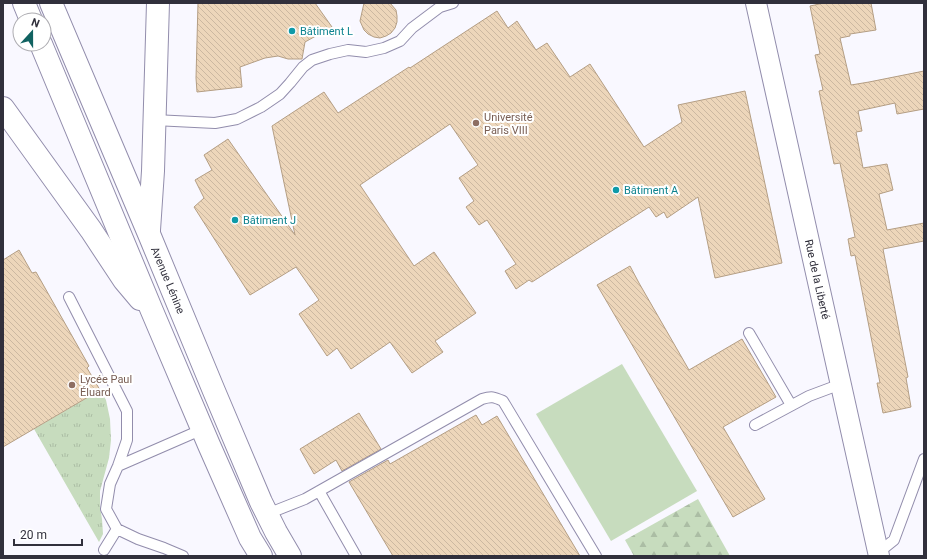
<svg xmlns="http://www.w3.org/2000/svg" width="927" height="559" viewBox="0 0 927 559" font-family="Roboto,sans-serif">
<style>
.grass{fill:url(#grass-tufts)}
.forest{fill:url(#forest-firs)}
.pitch{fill:#c7dcbe}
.building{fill:url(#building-back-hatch);stroke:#b49e84}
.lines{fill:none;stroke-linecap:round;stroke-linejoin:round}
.lane-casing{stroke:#928dac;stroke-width:12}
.street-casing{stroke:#928dac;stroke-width:22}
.primary-casing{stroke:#928dac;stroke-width:24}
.lane{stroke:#fff;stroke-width:10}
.street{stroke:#fff;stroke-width:20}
.primary{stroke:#fff;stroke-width:22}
.culture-dot{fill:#0f9aa8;stroke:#fff;stroke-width:1.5}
.education-dot{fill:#8d6e63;stroke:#fff;stroke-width:1.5}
.labels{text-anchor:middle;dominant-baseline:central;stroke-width:4;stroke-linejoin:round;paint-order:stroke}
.culture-label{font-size:11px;fill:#0d838f;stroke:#fff;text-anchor:start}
.education-label{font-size:11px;fill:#785e54;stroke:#fff;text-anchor:start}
.street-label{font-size:11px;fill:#31303c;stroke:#fff}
</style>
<defs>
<pattern id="grass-tufts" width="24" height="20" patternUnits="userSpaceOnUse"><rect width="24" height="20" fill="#c7dcbe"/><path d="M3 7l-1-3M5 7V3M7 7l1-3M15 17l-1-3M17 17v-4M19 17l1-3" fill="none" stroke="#abbda4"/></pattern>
<pattern id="forest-firs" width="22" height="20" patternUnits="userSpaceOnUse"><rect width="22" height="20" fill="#c7dcbe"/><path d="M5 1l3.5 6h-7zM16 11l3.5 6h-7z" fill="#abbda4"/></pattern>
<pattern id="building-back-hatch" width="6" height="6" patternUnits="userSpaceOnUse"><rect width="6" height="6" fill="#edd6ba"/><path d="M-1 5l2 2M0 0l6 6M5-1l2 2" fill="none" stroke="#ccb8a1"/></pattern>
</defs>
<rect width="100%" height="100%" fill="#f9f8ff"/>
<path class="grass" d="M100,390L106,400L110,419L111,440L109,458L100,491V507L102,519L103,534L99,542L34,429Z"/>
<path class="forest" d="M698,499L730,556H634L625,540Z"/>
<path class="pitch" d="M622,364L697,491L611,541L536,414Z"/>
<path class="building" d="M198,3H315L332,27L305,42L302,59H288L278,56L265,58L240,67L242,87L197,92L196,78Z
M364,3H390L396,10L397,16V22L395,28L391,33L386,36L380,38L374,37L368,34L364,30L360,21Z
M824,3H871L876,30L850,34V36L840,38L851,85L869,82L924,71V109L897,114L895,103L858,111L862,131L856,132L863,168L887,164L893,190L879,194L887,230L924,223V241L883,249L908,377L906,378L911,407L883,413L877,383H880L855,255L851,256L848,239L855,237L840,163L834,164L819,91L823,90L815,55L820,54L810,6Z
M497,11L508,28L517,21L536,50L547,43L570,77L590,64L644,147L682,122L678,105L745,91L782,263L715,278L698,197L667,218L664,212L656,217L649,207L532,282L529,280L516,289L505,271L516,264L487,220L479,225L466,207L474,201L459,178L478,165L450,124L360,185L414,266L434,252L476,313L435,341L443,352L412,373L390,342L351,369L337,348L327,356L299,314L319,300L296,267L250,295L194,207L204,198L195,180L212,170L204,155L228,139L295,235L272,126L324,92L338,113L409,67L410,68Z
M19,250L32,273L36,272L89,366L87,368L100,390L3,447V260Z
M630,266L639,283L689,370L742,339L776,397L723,427L765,499L733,517L597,285Z
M359,413L381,449L342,471L336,460L314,474L300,449Z
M476,415L482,425L497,416L580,556H393L349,482L388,460L390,464Z"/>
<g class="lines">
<defs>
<path id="lane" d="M154,120L215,123L237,119L261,107L280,94L290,83L303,67L312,60L330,54L348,50L366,52L384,48L400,41L412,28L440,7L453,3
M69,297L127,411V440L118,466L110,484L106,509L117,529L138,539L164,548L183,556
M749,333L791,405
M755,425L809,396L841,384
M118,466L203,429
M319,491L356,556
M267,514L305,499L482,399C492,396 494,397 503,401L596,556
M104,550L117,529
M879,552L894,540L924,459"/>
<g id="street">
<path id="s1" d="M756,3L879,556"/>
</g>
<g id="primary">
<path d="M24,3L31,20"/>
<path id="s2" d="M51,3L149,234L214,391L261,502L276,532L290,556"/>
<path d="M41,44L152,311L209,445L250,538L261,556"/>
<path d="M3,108L91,230L124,280L140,299"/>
<path d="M149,230L153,171L158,3"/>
</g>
</defs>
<use href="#lane" class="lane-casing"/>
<use href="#street" class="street-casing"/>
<use href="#primary" class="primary-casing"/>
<use href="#lane" class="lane"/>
<use href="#street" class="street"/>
<use href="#primary" class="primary"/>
</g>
<g class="culture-dot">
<circle cx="292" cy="31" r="4"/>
<circle cx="616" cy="190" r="4"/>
<circle cx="235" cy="220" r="4"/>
</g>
<g class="education-dot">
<circle cx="476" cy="123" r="4"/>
<circle cx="72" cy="385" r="4"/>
</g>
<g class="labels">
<g class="culture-label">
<text x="300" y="31">Bâtiment L</text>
<text x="624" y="190">Bâtiment A</text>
<text x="243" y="220">Bâtiment J</text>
</g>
<g class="education-label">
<text x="484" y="117">Université<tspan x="484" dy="13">Paris VIII</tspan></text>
<text x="80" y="379">Lycée Paul<tspan x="80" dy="13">Éluard</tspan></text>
</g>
<g class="street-label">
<text stroke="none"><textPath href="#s1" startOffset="283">Rue de la Liberté</textPath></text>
<text stroke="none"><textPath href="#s2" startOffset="301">Avenue Lénine</textPath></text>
</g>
</g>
<rect width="927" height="559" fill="none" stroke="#31303c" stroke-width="8"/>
<g transform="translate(32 32) rotate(21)"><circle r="19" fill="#ffffff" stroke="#adacb1"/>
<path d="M0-3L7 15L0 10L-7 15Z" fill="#116261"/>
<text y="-6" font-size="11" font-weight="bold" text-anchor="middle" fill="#31303c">N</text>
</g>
<path d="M14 539v6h68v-6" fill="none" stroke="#31303c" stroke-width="2"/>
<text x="20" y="539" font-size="12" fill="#31303c" stroke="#ffffff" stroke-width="3" paint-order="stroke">20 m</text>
</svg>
